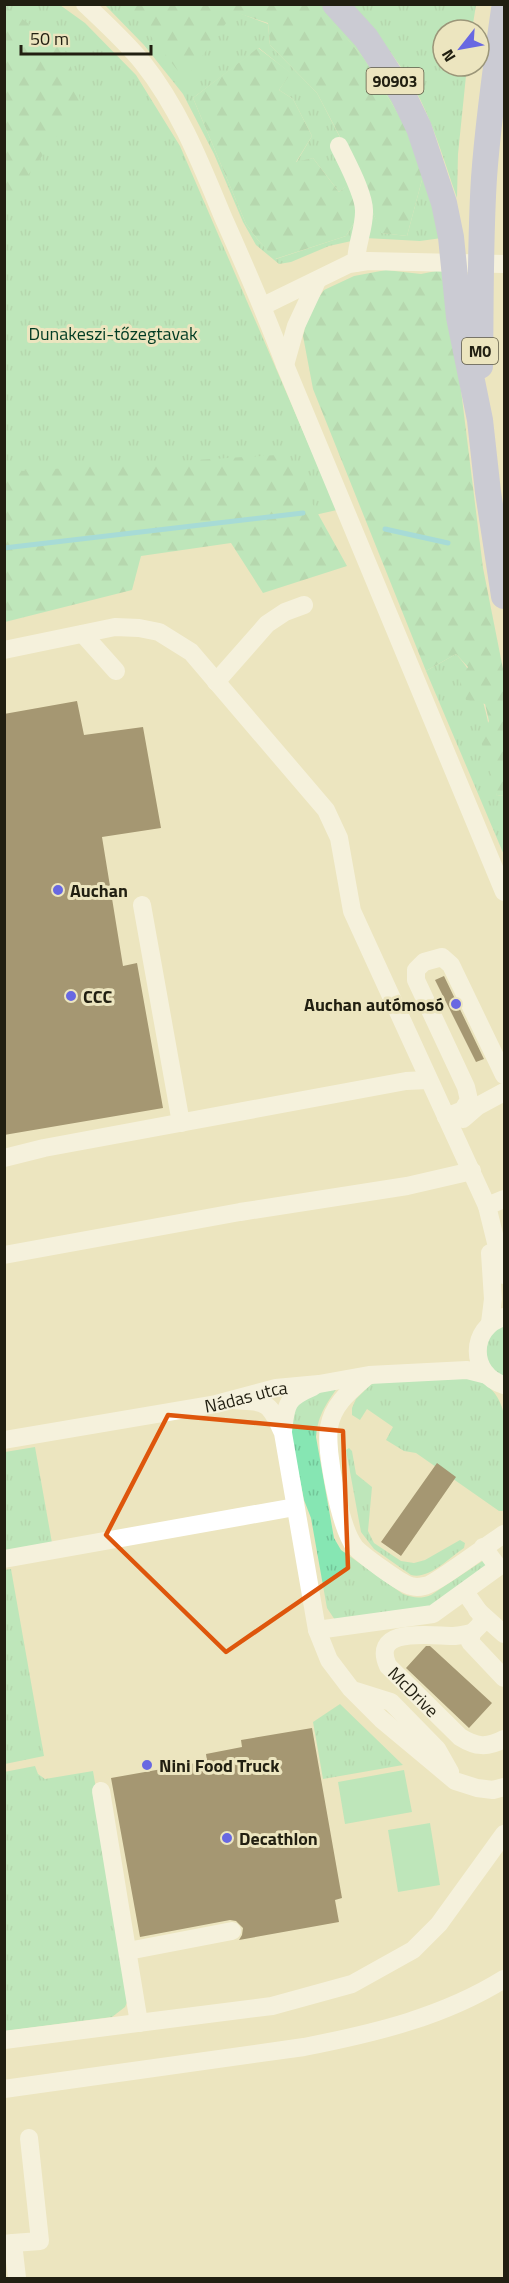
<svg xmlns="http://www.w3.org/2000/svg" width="509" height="2283" viewBox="0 0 509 2283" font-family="'Titillium Web',sans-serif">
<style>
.grass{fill:url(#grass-tufts)}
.forest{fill:url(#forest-firs)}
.pitch{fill:#86e6b3}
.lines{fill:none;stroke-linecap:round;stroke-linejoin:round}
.stream{stroke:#52cff2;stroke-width:5}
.building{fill:#4e3914}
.minor{stroke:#fff;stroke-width:18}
.highway{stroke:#a3aaea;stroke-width:26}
.marked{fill:none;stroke:#de560c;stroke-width:4.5;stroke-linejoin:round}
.poi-dot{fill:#6868e2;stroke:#ece5bf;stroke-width:2}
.labels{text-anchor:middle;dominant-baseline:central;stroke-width:6;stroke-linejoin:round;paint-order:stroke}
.shield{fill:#ece5bf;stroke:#5e5a45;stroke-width:1.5}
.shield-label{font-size:16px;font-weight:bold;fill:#211f11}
.park-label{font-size:18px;fill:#003b23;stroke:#ece5bf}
.poi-label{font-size:18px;font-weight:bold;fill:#211f11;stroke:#ece5bf;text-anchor:start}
.street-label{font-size:18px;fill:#211f11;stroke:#ece5bf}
</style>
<defs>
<pattern id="grass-tufts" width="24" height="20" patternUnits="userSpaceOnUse" patternTransform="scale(1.5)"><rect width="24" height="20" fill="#86e6b3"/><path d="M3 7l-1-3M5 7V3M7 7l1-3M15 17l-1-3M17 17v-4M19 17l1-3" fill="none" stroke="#73c599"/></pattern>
<pattern id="forest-firs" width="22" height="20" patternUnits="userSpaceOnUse" patternTransform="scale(1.5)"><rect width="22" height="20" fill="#86e6b3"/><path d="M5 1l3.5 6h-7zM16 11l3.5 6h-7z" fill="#73c599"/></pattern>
</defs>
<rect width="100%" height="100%" fill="#ece5bf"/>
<path class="grass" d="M4,5H60L85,23L136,75L180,146L337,510L288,521L5,551Z
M105,5H224L234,11L268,24L270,45L317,93L360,176L339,192L313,158L296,163L312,136L293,99L279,90L290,73L259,48L193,98L246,224L258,240L276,259L346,236L356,220L373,213L382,233L407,236L423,176L407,128L363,57L317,5H327L363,44L398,97L430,172L442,238L420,241L365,238L329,246L291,262L279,264L256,245L243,222L214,154L183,94L144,45Z
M352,5H476L472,30H443V66H467L458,154L457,198C444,161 433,121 413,86C396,57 374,31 352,5Z
M456,654C492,692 491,746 497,796L504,795V855L426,671Z
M504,1324V1377L495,1372L485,1358L489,1335Z
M466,1377C487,1381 499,1393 504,1414V1511H499L416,1453L404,1451L386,1440L393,1427L367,1409L360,1420L352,1415V1408L356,1399L370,1385L386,1378Z
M340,1384C327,1403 318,1414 316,1437L334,1538L341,1550L403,1594C414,1598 420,1599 431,1595L484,1560L488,1567L432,1608L335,1620L327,1608L311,1518L304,1500L289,1424L297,1402Z
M35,1447L52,1543L5,1551V1452Z
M349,1448L352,1451L356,1474L372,1487L368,1531L374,1543L401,1561L414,1563L425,1560L460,1540L465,1543L464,1548C450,1557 429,1580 411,1575L374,1549L361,1532L346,1450Z
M11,1569L44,1756L5,1764L4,1570Z
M340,1704L403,1765L323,1779L313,1722Z
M35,1766L38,1774L45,1779L93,1771L131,1993L125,2007L112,2017L5,2031L4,1772Z"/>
<path class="forest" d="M123,4L318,5L363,57L407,128L423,176L407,236L381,233L373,213L356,220L346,236L275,259L258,240L246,224L193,98L258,48L291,73L279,90L293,99L312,136L296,162L313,158L339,192L360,175L317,93L270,45L268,23L234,12L185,80L146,30Z
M5,6L67,53L81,103L12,197L5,202Z
M446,269L483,568L504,674V795L497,796L480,738L489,721L485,704L466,700L460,680L468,667L456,654L426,671L313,389L303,336L309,312L324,290L354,276L386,270L421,274Z
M277,455L301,467L312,503L347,566L263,593L231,543L141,556L132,590L5,622V472Z"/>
<path class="pitch" d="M404,1770L412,1812L345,1824L338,1782Z
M430,1823L440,1885L398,1892L388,1830Z"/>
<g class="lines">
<path class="stream" d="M385,529L448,543
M4,548L303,513"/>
</g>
<path class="building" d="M77,701L84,735L143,727L161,828L102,837L123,966L137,963L163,1108L4,1135V714Z
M444,976L484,1059L476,1062L435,980Z
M437,1463L456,1477L401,1556L381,1542Z
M426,1646H430L492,1703L469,1728L406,1668Z
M312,1728L342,1898L335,1900L339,1922L239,1940L242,1935L243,1928L236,1921L230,1920L140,1937L111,1778L207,1761L206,1754L242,1747L241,1740Z"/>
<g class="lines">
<g class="minor">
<path d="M85,4C105,23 126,42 143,63C179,108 201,164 223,217C245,266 266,315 285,365L504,892"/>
<path d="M339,146C346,161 365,195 364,212C364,230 356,245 356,263"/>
<path d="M263,306L349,264L368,261L504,264"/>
<path d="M285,365L296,326L317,281"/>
<path d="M83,634L116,671"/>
<path d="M4,650L115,627L139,628L159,632L191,652L326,810L339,838L352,911L487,1206L504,1275"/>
<path d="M216,682L267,624L285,612L304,605"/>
<path d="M142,905L181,1123"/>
<path d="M446,1117L463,1110L469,1100L466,1087L416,980V970L424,962L442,957L451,965L504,1075"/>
<path d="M463,1119L478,1106L504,1092"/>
<path d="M4,1158L44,1148L406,1081L428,1080"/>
<path d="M487,1206L504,1199"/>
<path d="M490,1253L493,1299L490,1323"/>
<path d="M4,1255L240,1212L407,1186L472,1171"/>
<path d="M504,1317C469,1327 469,1375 504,1385"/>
<path d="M366,1377C350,1391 333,1404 329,1427C325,1450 340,1528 355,1547C361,1554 401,1584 411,1586C414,1587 420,1587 424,1586C433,1586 491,1542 504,1534"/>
<path d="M233,1400C267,1402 269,1401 283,1433L317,1630L329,1660L351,1689L381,1719L435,1764L455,1781L477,1788L493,1790L504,1787"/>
<path d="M283,1431C286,1403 287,1398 313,1387"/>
<path id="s1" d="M4,1440L216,1404L276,1388L319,1384L369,1375L467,1370L487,1375"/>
<path d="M4,1559L295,1507"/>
<path d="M465,1592L482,1616L481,1624L472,1633L470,1642L504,1678"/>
<path d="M477,1610L504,1634"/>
<path d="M317,1630L433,1614L498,1567L483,1547"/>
<path id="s2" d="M472,1633C466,1634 459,1636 453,1636C431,1636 370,1626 388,1666L460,1737C476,1747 487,1748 504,1739"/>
<path d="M356,1691L391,1702L437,1749L450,1772"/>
<path d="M101,1791L139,2023"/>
<path d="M128,1951L232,1931"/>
<path d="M4,2040L272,2006L352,1984L413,1950L439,1924L504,1834"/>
<path d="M4,2089L304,2047C375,2033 443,2017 504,1979"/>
<path d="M13,2243L40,2241L29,2138"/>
<path d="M4,2244L13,2243L17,2278"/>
</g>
<path class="highway" d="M335,4L366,38L403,95L419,128L444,203L451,237L459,317L480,420L488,492L504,596
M480,366C481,303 480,241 484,178C488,121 496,65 504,9"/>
</g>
<path d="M0 0H509V2283H0ZM168,1415L343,1431L348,1568L226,1652L106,1535Z" fill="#ece5bf" fill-opacity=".55" fill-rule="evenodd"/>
<path class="marked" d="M168,1415L343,1431L348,1568L226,1652L106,1535Z"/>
<g class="poi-dot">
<circle cx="58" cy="890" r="6"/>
<circle cx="71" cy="996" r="6"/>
<circle cx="456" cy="1004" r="6"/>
<circle cx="147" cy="1765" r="6"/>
<circle cx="227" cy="1838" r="6"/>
</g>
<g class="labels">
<g class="shield">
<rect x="366.5" y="68" width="57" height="26" rx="4.5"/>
<rect x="462" y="338" width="36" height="26" rx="4.5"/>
</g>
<g class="shield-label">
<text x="395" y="81">90903</text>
<text x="480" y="351">M0</text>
</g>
<g class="park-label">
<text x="113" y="333">Dunakeszi-tőzegtavak</text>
</g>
<g class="poi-label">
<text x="70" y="890">Auchan</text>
<text x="83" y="996">CCC</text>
<text x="444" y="1004" text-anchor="end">Auchan autómosó</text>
<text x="159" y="1765">Nini Food Truck</text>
<text x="239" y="1838">Decathlon</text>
</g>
<g class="street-label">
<text stroke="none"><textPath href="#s1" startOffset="246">Nádas utca</textPath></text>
<text stroke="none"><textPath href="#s2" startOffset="146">McDrive</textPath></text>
</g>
</g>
<rect width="509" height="2283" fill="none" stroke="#211f11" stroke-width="12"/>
<g transform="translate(461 48) rotate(239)"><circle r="28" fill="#ece5bf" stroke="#9b9679" stroke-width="1.5"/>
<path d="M0-4.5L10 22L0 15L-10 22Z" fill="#6868e2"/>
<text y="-9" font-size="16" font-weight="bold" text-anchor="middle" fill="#211f11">N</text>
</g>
<path d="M21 45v9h130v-9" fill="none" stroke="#211f11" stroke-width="3"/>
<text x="30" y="45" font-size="18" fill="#211f11" stroke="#ece5bf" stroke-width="4.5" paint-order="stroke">50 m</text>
</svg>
